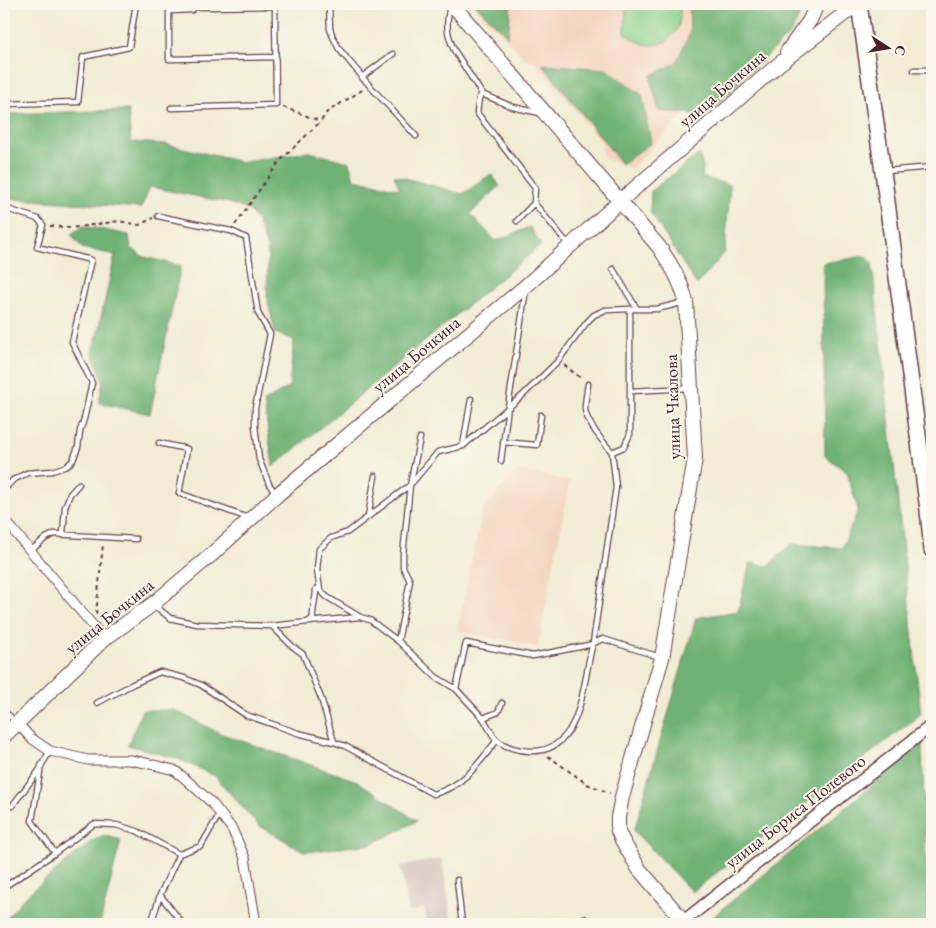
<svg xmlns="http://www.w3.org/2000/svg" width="936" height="928" viewBox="0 0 936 928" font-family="'EB Garamond',serif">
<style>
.built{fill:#f3d4be}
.industrial{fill:#cfc0ba}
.green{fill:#8acf89;stroke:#6a775a}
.forest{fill:#6fb275;stroke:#5c6850}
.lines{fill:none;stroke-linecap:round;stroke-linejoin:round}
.service-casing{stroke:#633e44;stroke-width:7}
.minor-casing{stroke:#633e44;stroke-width:11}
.tertiary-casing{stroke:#633e44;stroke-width:14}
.secondary-casing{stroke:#633e44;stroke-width:16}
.trunk-casing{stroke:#633e44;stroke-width:18}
.path{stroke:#633e44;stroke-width:2;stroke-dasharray:4 4;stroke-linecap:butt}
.service{stroke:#fff;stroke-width:4.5}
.minor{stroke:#fff;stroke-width:9}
.tertiary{stroke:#fff;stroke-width:11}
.secondary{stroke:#fff;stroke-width:14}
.trunk{stroke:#fff;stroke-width:15}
.labels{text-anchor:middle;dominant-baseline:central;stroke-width:4;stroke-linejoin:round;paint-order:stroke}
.street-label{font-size:18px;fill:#4a1f2b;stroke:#fbf7ec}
</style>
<rect width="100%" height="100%" fill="#fbf7ec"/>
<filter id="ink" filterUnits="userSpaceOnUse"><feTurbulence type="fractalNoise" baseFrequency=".02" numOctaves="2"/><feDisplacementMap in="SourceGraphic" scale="10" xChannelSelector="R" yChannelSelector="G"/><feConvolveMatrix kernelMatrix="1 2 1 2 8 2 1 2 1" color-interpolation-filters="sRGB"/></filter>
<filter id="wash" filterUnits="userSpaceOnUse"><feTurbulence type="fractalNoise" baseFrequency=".0096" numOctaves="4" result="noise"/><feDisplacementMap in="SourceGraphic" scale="20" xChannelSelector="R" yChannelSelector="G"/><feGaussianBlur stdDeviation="1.12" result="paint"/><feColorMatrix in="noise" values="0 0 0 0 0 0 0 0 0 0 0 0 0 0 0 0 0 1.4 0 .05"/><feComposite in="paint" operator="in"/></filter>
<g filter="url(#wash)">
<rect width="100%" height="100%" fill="#f2ecd5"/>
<path class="built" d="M472,4H715L691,107L631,169L604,158L602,154V143L534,61L525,59Z
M518,470L570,481L538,647L457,631L483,508Z"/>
<path class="industrial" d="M442,859L452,924H428L424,908L409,912L400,866Z"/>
<path class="green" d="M626,4H680C680,10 680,17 679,24C676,36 663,46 650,45C640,44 632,38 625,33Z"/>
<path class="forest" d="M475,4H511L508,37Z
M689,4H805L791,33L705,115L659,111L650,76L676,63L690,33Z
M542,64L606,69L642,95L651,143L621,164L604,141Z
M128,110L131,142L166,144L242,162L309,152L349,162L354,179L400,189L394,175L463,194L491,174L500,186L470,214L496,241L530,227L541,245L273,467L264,402L289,387L294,340L275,333L267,296L268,250L257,221L250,211L229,203L150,187L141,208L4,198V114Z
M699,154L703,167L702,177L730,185L725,252L697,285L650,212L651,191Z
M84,226L129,235L131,248L144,257L181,266L150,414L99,403L103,381L93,353L115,255L82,248L71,234Z
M866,256L872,263L921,714L692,892L634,831L696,618L738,611L750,563L768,566L791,544L842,548L858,510L847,472L825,456L823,263Z
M142,710H174L219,733L357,781L417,821L372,844L305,852L258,825L215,776L176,758L128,745Z
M922,744L928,924H713L709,920Z
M103,835L121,840L100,924H80L42,914L28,924H4V921L27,895L90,842Z"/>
</g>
<g filter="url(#ink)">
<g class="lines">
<defs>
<path id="service" d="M329,4L330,29L333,37L339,49L369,85L416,136
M450,5C446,24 446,32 454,50L482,94L513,107L540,113
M275,6L195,7L192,10L169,11V59L276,57
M914,70H932
M363,79L362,77L393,54
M482,94L479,98L477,113L535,188L534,203L568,244
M4,104L78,102L83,57L129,47L136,4
M171,108L276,105L275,5
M886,171L932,167
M4,208L38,219L43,225L37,247L91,260L72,342L92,383L84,419L80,431L78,447L73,460L67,466L52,471L27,473L13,480L4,490
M158,216L231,231L246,238L258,313L270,334L255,408V426L259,459L269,484L275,493
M517,221L534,203
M613,269L637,309
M630,309V391
M588,384C587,392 585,400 585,408C585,421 603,442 612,452
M503,442L537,445L541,415
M159,443L187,449L179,493L248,518
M463,446L471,399
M501,461L508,407L526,289
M368,517L375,476
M63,535L65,507L70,494L79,484
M30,551L46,538L54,534L136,539
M320,590L327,597L360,617L370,620L398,641L436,677L456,689L466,643L533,656L589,645L603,639L660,657
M154,605L170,618L197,624L272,626L308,622L313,618C312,608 316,600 316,589L320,590L317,570L319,549L331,538L348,532L410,485L438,452L463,446L522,396L558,361L587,322L594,315L605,310L630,309H657L685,302
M309,622L359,617
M272,626L292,646L303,654L321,698L334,742L345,746L433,794C462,788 480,762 497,740
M398,641L410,581L403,567V555L410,485L420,438
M456,689L483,718L498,712L502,703
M97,703L133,684L160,672L184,678L201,685L246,715L298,733L334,742
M4,711L16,722
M483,718C487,724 492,736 497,740C505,747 520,751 530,751C584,753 582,681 593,643L616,487L612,452L624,447L630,434V391L690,388
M12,806L41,768
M55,853L94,824L116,825L137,831L179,854L201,846L220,813
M179,854L160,895L183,924
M457,880L462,924
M4,887L55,853L32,821L41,766L50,751
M151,924L160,895
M577,924L584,918"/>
<path id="minor" d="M4,519L104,639
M17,723L31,738L50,751L88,760H131L150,764L174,770L182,776L212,803L232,829L245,858L256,924"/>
<path id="tertiary" d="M680,924L932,725"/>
<path id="secondary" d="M452,4L659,247C671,265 681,280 686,302L695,458L662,658L622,797L618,817V831L622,840L639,869L686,924
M787,52L810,20L817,4
M4,736L104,639L153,604L210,556L277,495L527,285L620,201L779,64L857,4"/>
<path id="trunk" d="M859,4L883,172L928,510L932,550"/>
</defs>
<use href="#service" class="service-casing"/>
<use href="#minor" class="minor-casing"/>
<use href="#tertiary" class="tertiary-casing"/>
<use href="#secondary" class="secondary-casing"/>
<use href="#trunk" class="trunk-casing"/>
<path class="path" d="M283,107L320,121
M235,225L279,162L321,121L327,112L364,89
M50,226L71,228L119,221L139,225L153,218
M564,365L582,379
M96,614L103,544
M548,756L587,784L610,793"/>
<use href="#service" class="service"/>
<use href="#minor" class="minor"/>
<use href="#tertiary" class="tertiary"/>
<use href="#secondary" class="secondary"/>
<use href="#trunk" class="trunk"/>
</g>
</g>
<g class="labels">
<g class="street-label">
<text transform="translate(722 88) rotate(-41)">улица Бочкина</text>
<text transform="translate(416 354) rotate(-40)">улица Бочкина</text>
<text transform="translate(672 407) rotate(-92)">улица Чкалова</text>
<text transform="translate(109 616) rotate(-39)">улица Бочкина</text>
<text transform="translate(795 811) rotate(-38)">улица Бориса Полевого</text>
</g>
</g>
<rect width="936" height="928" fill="none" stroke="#fbf7ec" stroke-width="20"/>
<g transform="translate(888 48) rotate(102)" stroke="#fbf7ec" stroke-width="4" paint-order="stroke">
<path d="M0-4L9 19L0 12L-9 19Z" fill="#4a1f2b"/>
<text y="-8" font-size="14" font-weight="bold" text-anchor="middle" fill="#4a1f2b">С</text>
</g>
</svg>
